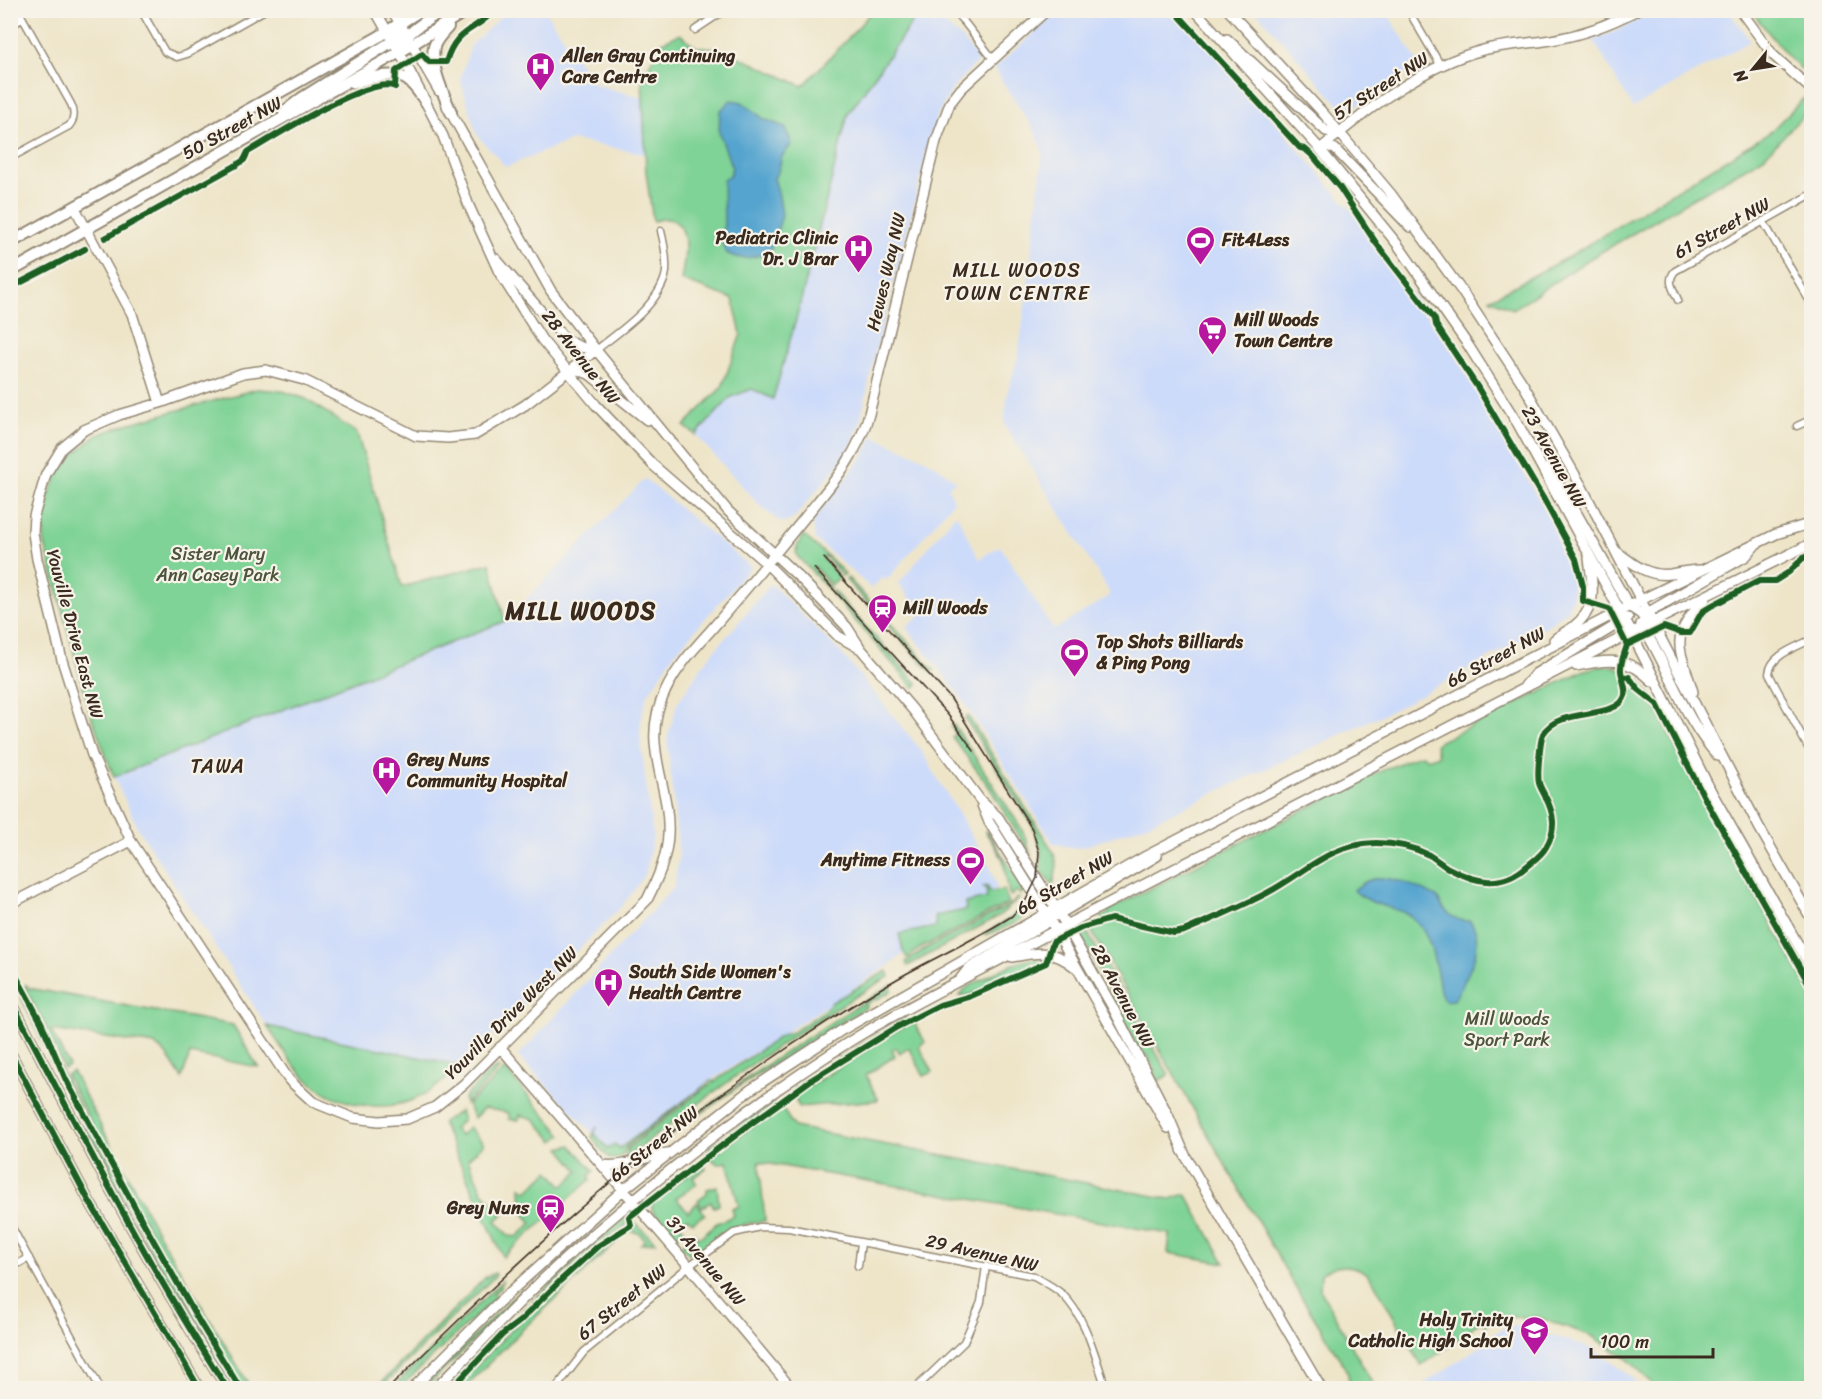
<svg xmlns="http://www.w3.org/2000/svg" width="1822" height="1399" viewBox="0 0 1822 1399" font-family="Sriracha,sans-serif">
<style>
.built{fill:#cddbfa}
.green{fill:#7fd396;stroke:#5d7e5a;stroke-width:1.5}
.water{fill:#55a4cf;stroke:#486776;stroke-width:1.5}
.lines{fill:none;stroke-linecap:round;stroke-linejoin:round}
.street-casing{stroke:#948874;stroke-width:9}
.secondary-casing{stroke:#948874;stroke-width:12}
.primary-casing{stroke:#948874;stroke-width:14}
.street{stroke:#fff;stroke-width:6}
.secondary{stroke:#fff;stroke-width:9}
.primary{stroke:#fff;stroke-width:10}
.tram{stroke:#3b2a1e;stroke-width:1.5}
.cycleway-casing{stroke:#f7f3e8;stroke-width:10}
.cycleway{stroke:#1b5e20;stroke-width:6}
.labels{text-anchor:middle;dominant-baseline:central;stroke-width:4.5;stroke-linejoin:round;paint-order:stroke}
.poi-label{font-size:18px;font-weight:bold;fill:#3b2a1e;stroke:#f7f3e8;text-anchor:start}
.street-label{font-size:18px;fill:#3b2a1e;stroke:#f7f3e8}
.park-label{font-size:18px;fill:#4c543c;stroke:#f7f3e8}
.neighbourhood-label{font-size:20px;letter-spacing:1.5px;fill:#3b2a1e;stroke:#f7f3e8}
.district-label{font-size:24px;font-weight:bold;letter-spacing:1.5px;fill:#3b2a1e;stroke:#f7f3e8}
</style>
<rect width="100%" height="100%" fill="#f7f3e8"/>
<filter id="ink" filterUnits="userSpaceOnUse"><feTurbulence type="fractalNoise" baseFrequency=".0167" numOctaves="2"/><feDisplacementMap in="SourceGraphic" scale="12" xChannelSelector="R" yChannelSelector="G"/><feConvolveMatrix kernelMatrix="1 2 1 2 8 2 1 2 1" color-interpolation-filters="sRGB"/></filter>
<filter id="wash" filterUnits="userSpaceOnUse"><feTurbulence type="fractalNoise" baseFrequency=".008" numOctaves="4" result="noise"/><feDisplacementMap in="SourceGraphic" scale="24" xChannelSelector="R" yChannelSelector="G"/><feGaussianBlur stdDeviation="1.35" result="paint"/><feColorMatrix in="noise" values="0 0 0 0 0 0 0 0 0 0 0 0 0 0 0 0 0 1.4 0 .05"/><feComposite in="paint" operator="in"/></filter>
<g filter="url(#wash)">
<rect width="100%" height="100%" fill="#eee5c9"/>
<path class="built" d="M507,11H545L594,84L642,98L645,154L572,140L506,167L477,135L460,79L471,45Z
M920,11L943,23L961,38L979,60L953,88L936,117L876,351L859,426L854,439L847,454L793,519L787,522H780L759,505L696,435L731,397L752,389L773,398L797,316L848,114Z
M1179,11L1350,209L1454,353L1564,543L1572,578L1573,595L1567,611L1544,628L1395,709L1148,824L1089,845L1078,848L1065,846L1053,843L961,697L906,627L921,615L899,583L953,517L957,515L979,559L1000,546L1054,630L1108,597L1109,592L1105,585L1004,424L1008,390L1018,357L1026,299L1043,153L1035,131L994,69L1058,11Z
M1256,11H1386L1419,64L1346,113Z
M1729,11L1750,41L1633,108L1593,40L1621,29L1654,11Z
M873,436L923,458L937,466L956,481L948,487L954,501L887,580L882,577L872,589L815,539L813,521L864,455Z
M645,479L751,567L674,654L647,696L641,718L640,737L653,836L646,872L636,888L621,907L462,1066L267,1026L139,830L114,777L505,621Z
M771,584L842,654L921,750L990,867L997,887L987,902L917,943L888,966L709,1082L618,1149H608L518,1056L674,887L679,855L667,739L677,704L704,663Z
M1507,1326H1523L1591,1348L1628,1374L1641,1388H1417L1481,1346L1493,1334Z"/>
<path class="green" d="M872,11H920L848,114L797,316L773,399L752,389L731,397L696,435L684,426L722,387L741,334L733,299L681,280C684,263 693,223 668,219C664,218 658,220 653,221L646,172L642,78L662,42L680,34L696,47L719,48L803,86L854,32Z
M1751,11H1811V77L1790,59Z
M1804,98L1811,107L1764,157L1591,258L1513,309L1490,299L1568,257L1769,133Z
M257,389L283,391L306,399L357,433L402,587L490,563L505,621L114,777L90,713L44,541V514L50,492L60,471L76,452L98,435L127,424Z
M803,535L831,559L845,574L843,576L825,556L823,559L840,577L831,585L815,567L813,568L830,588L828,589L797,556L796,552L798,550L796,549Z
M848,578L934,670L931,672L846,580Z
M833,591L918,684L914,688L831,593Z
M1614,666L1639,679L1650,694L1680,758L1724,841L1811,993V1388H1656L1629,1360L1592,1336L1538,1317H1497L1485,1325L1480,1321L1451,1345L1421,1365L1375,1284C1372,1280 1369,1275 1365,1272C1353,1264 1332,1264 1321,1274L1320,1289L1375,1388H1350L1348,1374L1343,1364L1294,1285L1091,930L1104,924L1101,917L1109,913L1108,910L1112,908L1374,774L1417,756L1422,755L1428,759L1438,755L1435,745L1438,742L1585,670L1597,667Z
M968,716L1054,853L1057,865L1053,885L1041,871V850L1033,826L965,718Z
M954,725L1020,826L1026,839L1031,856L988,785L952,737L956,734L951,727Z
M985,831H987L1024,889L1021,895L1016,891L1011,896L1009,893L1003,859Z
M988,886L989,892L1004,890L1009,903L919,949L907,958L903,951L899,934L936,927L935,916L966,910L965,903L987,898L986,889L983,887Z
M1017,898L1019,899L999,916L908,966L906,962L925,949L1012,904Z
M1022,908L1025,910L1030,908C1023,924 1000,929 986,935L983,934L1011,918Z
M1086,930L1169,1075L1158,1081L1153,1071L1155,1070L1147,1055L1142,1057L1084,941L1081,931Z
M1045,958L1042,963L1021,971L970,995L960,996L964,990L968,987C993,974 1017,958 1045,958Z
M887,971L890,976L838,1007L759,1059L625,1158L628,1148L705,1088L782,1035L793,1032L824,1011L832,1002Z
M27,985L28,988L233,1025L258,1067L190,1054L182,1078C173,1066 168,1053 155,1045L51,1030L69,1066L64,1069L44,1023L24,986Z
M891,985V991L876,1000L874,999L865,1004L866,1007L738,1087L650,1150C727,1090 807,1036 891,985Z
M21,989C44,1019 53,1059 71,1091C125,1191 179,1291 239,1388H233L221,1370L148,1246L114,1181L60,1080L21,997Z
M904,1018L908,1020L824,1070L793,1092V1088L797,1084Z
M914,1022L925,1042L919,1046L933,1072L924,1076L909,1048L900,1053L896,1048L892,1050L895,1056L866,1075L878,1100L799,1107L794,1096L900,1028Z
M267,1026L462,1066C450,1075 438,1087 425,1094C389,1115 341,1108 309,1081C292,1066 280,1045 267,1026Z
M498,1067L499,1069L465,1104L464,1098L490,1071Z
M505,1069L562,1135L554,1141L534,1119L520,1115L519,1120L509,1119V1113L484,1108L474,1118L467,1105Z
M72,1071L160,1237L251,1388H242L207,1331L132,1199L66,1075Z
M712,1080L627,1146C615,1174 602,1151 592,1137L597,1127L594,1133L608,1149L614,1144L619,1149Z
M771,1102L775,1103L707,1154L710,1147Z
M780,1105L794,1127L1170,1199L1186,1194L1225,1263L1168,1253L1170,1234L759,1162L765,1221C735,1223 716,1236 695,1256L688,1253L681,1245L694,1233L699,1238L717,1223L734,1216L732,1209L739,1206L727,1162L718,1164L710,1158Z
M460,1111L463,1120L454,1129L460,1136L469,1127L484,1144L468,1159L482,1191L503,1214L496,1221L509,1236L517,1237L532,1223L520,1209L522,1207L521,1187L527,1191L549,1171L563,1186L579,1171L560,1148L571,1145L594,1171L589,1176L591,1179L503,1257L442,1123Z
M701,1164L706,1168L693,1178L697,1184L676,1198L688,1212L697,1203L705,1214L693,1222L687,1218L680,1225L684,1230L675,1238L652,1210V1203Z
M717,1186L719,1205L714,1207L711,1202L702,1207L698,1200L707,1193V1189Z
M625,1218L628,1219L630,1223L598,1243L562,1276L507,1329L450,1388H444L581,1254Z
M635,1222L655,1242L641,1244L645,1240L639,1233L628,1231L525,1327L464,1388H455L509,1332L597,1248L632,1227Z
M495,1273L496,1275L380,1388H376L486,1277Z
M502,1281L500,1288L493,1294L496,1297L399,1388H392Z
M522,1288L503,1311L426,1388H422Z"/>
<path class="water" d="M731,100L742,102L764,119L785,127L792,144L782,156L778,172L774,178L779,196L782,216L770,251C753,258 741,262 725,252L722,240L724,223L723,180L729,176L732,168L719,132L720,111Z
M1378,878C1400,878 1418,888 1438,898C1442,911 1456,922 1470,921C1488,944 1466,978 1454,1000L1445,1001L1441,995C1435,967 1433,922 1400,911C1382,905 1368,903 1353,890L1367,881Z"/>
</g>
<g filter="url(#ink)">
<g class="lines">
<defs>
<path id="street" d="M141,10L165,52L177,57L187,54L265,10
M953,10L965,23L993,59
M1408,10L1441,66
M10,26L22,19
M695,30L725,10
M10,158L69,126C75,119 75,112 71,104L18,10
M1763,221L1812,305
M1678,300C1674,290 1666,281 1675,271L1812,194
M596,350C619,332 661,304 666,272C667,259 664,243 661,231
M1797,426L1812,419
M1812,639C1797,647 1770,655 1769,674L1812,755
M10,1224L100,1388
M858,1266L861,1243
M10,1268L29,1258
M556,1388L584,1352L689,1266L734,1233L760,1227L789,1228L1034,1276C1043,1281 1054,1287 1062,1294C1087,1318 1095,1357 1106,1388
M916,1388L964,1342L981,1302L986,1266"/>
<path id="secondary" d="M375,10L406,64L443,136L469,206L499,272L542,340L596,405L653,465L767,564L838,636L859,648
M392,10L439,91
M1195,10L1320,149L1398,245L1468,345L1518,424L1625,620L1712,793L1812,969
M1228,10L1323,113L1391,194L1461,290L1523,384L1582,487L1759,827L1812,920
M1740,10L1773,55L1812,90
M1227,39L1326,131L1340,133
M447,106L551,291L596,350L728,511L801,579L847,627L861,649L913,710L980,800L998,817L1059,913L1112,1006L1168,1115L1185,1155
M1320,149C1368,109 1422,66 1483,50C1505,44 1528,44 1551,40C1581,35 1609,25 1637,10
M1320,149L1327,146L1335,149L1410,227
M75,208L132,314L160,403
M496,259L565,339L580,347L596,350
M596,350L525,405L475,435L448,438L416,436L304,380L266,370L243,373L160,403L119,415L84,430L62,448L46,474L34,516L33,533L37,559L62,660L92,755L131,841L289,1080L313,1102L353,1118L379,1121L407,1119L435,1107L464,1084L647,900C657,880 667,858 668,835C671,784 639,745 665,692C676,668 694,649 711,630C742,594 772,558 802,521C829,487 857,458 869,414L936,141L950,103L961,89L1047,10
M567,371L578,370L589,374L647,420
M1548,468L1571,503L1629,606L1651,621
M1616,551C1633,564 1648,577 1671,574C1681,572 1690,570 1700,570
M1642,616L1746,556L1756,544
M1641,624C1669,666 1683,719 1718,756
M1554,640C1560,635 1567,631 1573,627C1600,606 1592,587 1589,558
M1576,666C1607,659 1628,656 1652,681
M1525,686L1535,674L1628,618
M1693,692C1680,647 1667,639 1705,599
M982,805L989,822L1046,913L1168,1128
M10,904L131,841
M1056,916L1157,856
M1012,957C1039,952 1053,949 1075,967
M961,978L968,969L1043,925L1053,915
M10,999C79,1130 146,1264 227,1388
M500,1047L689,1266L791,1388
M10,1052L88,1199L199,1388
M1182,1150L1321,1388
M602,1165C628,1168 643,1156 668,1153
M413,1388L498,1303L623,1190L750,1090L842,1030L1146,856L1649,596L1776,534L1812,523
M436,1388C479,1345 521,1298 567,1257C656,1178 752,1103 852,1040C918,999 989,967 1056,930L1623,637L1812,543"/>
<path id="primary" d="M448,27C443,33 436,39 434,47C430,66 444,95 451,112
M400,52C403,32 426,22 442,10
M354,83C369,78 391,71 406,79C414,84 420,94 425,101
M284,112L302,98L393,41L398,34L400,24
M10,243L380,36L421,10
M10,272L400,52L467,10"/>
</defs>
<use href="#street" class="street-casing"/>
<use href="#secondary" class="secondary-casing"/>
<use href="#primary" class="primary-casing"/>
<use href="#street" class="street"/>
<use href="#secondary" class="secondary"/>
<use href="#primary" class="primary"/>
<path class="tram" d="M814,568L948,715L974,751
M389,1388C508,1270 631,1155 770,1060C813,1030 858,1001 904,975C940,955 978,938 1012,916L1026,900L1037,878L1039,852L1032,829L951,699L824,558"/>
<defs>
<path id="cycleway" d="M105,238L235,166L244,160L248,152C272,138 372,74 395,87L396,71L422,54L429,62H446C456,27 476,32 494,10
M10,288L85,249
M1627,645L1664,627L1681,633H1690L1702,612L1711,606L1759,581H1775L1789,572L1802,559L1812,553
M1622,676L1629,677L1638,689L1657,704L1704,797L1812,989
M10,965L41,1022L66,1080L139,1215L200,1323L240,1388
M10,999C79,1130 146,1264 227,1388
M10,1052L88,1199L199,1388
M452,1388L503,1334L520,1321L561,1280L598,1246L631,1225L629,1217L749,1125L811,1080L897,1027L940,1005L971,996L1046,963L1053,942L1081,928L1111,919L1174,933L1184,931C1212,919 1240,907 1267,893C1305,873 1329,844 1376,843C1394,843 1413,847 1429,855C1436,859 1441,864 1448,868C1476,883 1502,889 1527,866C1534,860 1542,855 1546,847C1557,829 1554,813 1545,796C1543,792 1540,787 1539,783C1537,775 1540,741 1543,734C1558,707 1614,720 1624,698C1628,690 1622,680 1621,671C1620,662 1625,653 1627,645L1609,609L1583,601V586L1576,559L1543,498L1478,388L1436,325L1435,319L1376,243L1340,188L1313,156L1305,149L1300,148L1174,10"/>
</defs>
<use href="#cycleway" class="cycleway-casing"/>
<use href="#cycleway" class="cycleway"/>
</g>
</g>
<defs>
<symbol id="hospital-pin" viewBox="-11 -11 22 30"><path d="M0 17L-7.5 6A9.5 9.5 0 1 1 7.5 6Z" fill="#b5179e" stroke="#f7f3e8"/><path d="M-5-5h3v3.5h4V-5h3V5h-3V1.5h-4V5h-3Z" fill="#fff"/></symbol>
<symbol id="stadium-pin" viewBox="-11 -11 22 30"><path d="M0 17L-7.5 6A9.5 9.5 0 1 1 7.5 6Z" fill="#b5179e" stroke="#f7f3e8"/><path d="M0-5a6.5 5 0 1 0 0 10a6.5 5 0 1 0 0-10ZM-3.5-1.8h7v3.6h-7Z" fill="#fff"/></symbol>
<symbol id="supermarket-pin" viewBox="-11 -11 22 30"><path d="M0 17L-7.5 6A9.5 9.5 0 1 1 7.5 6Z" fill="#b5179e" stroke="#f7f3e8"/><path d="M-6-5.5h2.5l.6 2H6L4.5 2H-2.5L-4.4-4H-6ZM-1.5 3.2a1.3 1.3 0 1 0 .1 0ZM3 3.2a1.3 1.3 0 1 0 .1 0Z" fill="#fff"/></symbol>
<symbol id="station-pin" viewBox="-11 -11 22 30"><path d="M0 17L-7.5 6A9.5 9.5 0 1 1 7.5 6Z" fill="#b5179e" stroke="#f7f3e8"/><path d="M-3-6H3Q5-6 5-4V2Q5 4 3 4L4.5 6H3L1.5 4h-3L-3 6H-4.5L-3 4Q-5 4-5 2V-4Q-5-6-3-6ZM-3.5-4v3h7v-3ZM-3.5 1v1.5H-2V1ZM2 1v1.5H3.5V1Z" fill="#fff"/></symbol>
<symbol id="school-pin" viewBox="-11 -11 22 30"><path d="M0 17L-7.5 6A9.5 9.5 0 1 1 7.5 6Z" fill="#b5179e" stroke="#f7f3e8"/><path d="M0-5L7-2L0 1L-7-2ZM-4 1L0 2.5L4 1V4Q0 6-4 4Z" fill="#fff"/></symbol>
</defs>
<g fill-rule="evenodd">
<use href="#hospital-pin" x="524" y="50" width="33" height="45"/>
<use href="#stadium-pin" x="1184" y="224" width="33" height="45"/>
<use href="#hospital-pin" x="842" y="232" width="33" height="45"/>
<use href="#supermarket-pin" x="1196" y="314" width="33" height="45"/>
<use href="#station-pin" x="866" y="592" width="33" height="45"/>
<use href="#stadium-pin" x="1058" y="636" width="33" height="45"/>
<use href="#hospital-pin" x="370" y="754" width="33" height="45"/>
<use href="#stadium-pin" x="954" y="844" width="33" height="45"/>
<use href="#hospital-pin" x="592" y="966" width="33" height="45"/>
<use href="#station-pin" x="534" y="1192" width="33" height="45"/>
<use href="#school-pin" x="1518" y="1314" width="33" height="45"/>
</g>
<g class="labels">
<g class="poi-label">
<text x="562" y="56">Allen Gray Continuing<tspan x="562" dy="21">Care Centre</tspan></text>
<text x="838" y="238" text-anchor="end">Pediatric Clinic<tspan x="838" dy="21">Dr. J Brar</tspan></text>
<text x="1222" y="240">Fit4Less</text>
<text x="1234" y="320">Mill Woods<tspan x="1234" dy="21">Town Centre</tspan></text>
<text x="903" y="608">Mill Woods</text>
<text x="1096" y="642">Top Shots Billiards<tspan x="1096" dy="21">&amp; Ping Pong</tspan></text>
<text x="407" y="760">Grey Nuns<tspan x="407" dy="21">Community Hospital</tspan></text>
<text x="950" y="860" text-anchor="end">Anytime Fitness</text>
<text x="629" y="972">South Side Women's<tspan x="629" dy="21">Health Centre</tspan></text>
<text x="529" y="1208" text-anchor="end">Grey Nuns</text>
<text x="1513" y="1320" text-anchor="end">Holy Trinity<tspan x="1513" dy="21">Catholic High School</tspan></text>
</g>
<g class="street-label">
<text transform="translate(1381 86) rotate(-33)">57 Street NW</text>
<text transform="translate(232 128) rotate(-29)">50 Street NW</text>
<text transform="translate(1722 228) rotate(-29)">61 Street NW</text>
<text transform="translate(886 272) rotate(-77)">Hewes Way NW</text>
<text transform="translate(581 357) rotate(52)">28 Avenue NW</text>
<text transform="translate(1554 457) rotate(61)">23 Avenue NW</text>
<text transform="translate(75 634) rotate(75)">Youville Drive East NW</text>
<text transform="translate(1496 657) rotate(-28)">66 Street NW</text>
<text transform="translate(1065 883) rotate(-30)">66 Street NW</text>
<text transform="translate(1123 996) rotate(62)">28 Avenue NW</text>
<text transform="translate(511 1013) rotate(-45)">Youville Drive West NW</text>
<text transform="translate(654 1144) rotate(-39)">66 Street NW</text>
<text transform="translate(982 1253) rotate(13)">29 Avenue NW</text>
<text transform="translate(706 1261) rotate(50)">31 Avenue NW</text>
<text transform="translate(622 1302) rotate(-39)">67 Street NW</text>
</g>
<g class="park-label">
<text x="218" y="554">Sister Mary<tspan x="218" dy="21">Ann Casey Park</tspan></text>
<text x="1507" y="1019">Mill Woods<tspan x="1507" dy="21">Sport Park</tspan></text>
</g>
<g class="neighbourhood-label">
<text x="1017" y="270">MILL WOODS<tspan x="1017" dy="23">TOWN CENTRE</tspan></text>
<text x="218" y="766">TAWA</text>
</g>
<g class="district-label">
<text x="581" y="611">MILL WOODS</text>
</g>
</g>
<rect width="1822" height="1399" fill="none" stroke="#f7f3e8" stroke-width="36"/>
<g transform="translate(1753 69) rotate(240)" stroke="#f7f3e8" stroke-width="4.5" paint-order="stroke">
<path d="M0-4.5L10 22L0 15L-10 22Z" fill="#3b2a1e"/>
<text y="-9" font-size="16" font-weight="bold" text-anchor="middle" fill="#3b2a1e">N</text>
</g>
<path d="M1591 1348v9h122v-9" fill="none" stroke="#3b2a1e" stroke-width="3"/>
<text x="1600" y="1348" font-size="18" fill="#3b2a1e" stroke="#f7f3e8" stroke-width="4.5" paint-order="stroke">100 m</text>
</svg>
